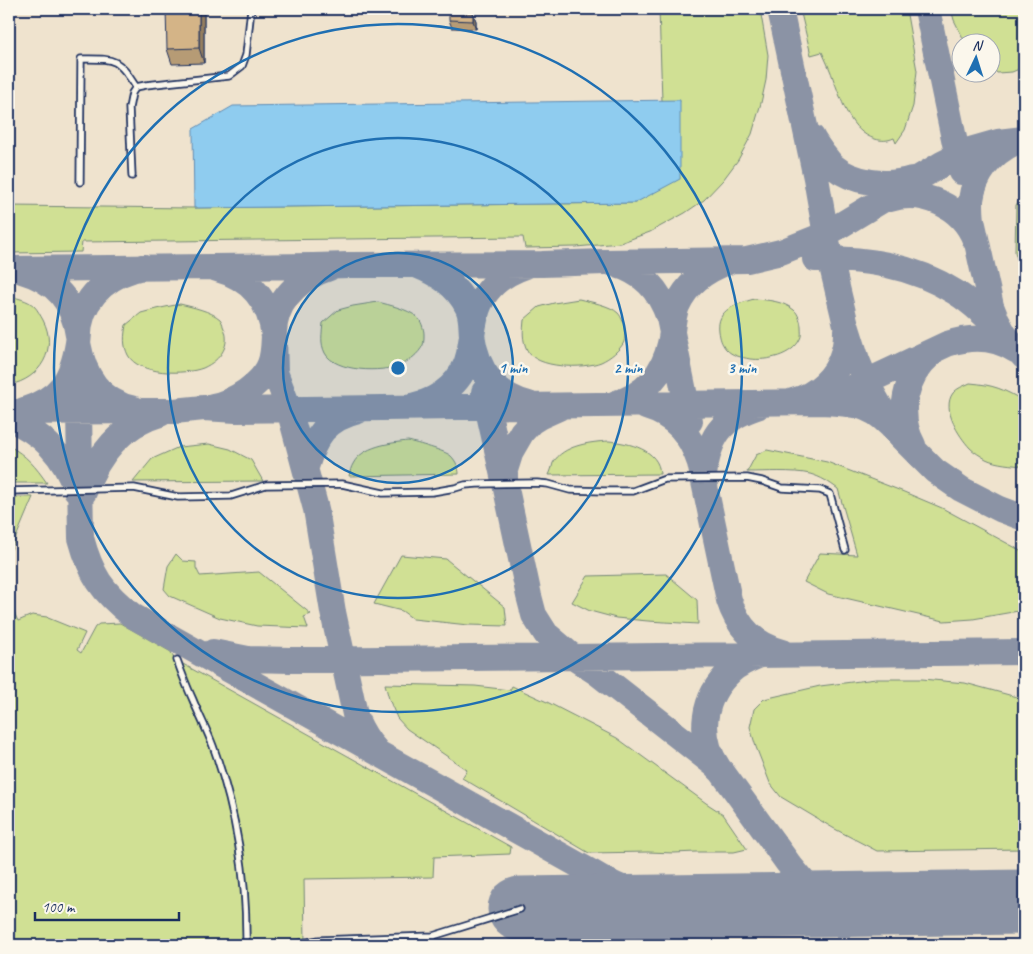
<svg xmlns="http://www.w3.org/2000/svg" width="1033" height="954" viewBox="0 0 1033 954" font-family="Caveat,sans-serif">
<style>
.built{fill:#efe3ce;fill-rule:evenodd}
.green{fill:#d0e094;stroke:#768879}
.water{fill:#8fccef;stroke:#618db5}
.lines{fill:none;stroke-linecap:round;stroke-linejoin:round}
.taxiway{stroke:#8b93a5;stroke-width:26}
.runway{stroke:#8b93a5;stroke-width:65}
.lane-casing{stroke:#1b2f5e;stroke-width:9}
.lane{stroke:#fbf7ec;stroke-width:5.5}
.wall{fill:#b69b74;stroke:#1b2f5e}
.shaded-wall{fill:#947e5e;stroke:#1b2f5e}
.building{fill:#d4b487;stroke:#1b2f5e}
.ring{fill:none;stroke:#1f6fb2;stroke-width:2.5}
.centre{fill:#1f6fb2;stroke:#fbf7ec;stroke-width:2.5}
.ring-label{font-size:15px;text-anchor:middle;font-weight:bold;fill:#1f6fb2;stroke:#fbf7ec;stroke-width:5;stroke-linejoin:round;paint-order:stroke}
</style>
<rect width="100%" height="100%" fill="#fbf7ec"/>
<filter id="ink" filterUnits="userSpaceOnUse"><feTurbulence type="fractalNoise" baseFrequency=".02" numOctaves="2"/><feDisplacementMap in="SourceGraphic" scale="10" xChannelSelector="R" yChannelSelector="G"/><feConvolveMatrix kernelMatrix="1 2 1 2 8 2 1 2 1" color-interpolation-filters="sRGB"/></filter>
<g filter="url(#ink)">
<path class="built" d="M9,9H1024V945H9ZM960,42H990V72H960Z"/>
<path class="green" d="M659,9H760L768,55L766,80L761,103L752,134L738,160L723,180L704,200L685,213L650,232L620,243L576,247L525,248L523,237L82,242L81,252L9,253V206L194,208L635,203L680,101H662Z
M800,9H906L917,71L913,106L905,130L896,143L894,138C887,141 882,141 875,139C850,131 843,103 834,81C831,71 826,61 822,52L811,55Z
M951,9H1024V67L1012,72L997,73L991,66L990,42H965L954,20Z
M1024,194V282L1015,252L1016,205Z
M9,296C17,298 28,300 34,306C38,310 40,315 43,320C58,349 41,379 9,385Z
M579,299C590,302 610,305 618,313C622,317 625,326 625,331C625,334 625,339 624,342C620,350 610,358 601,362C584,369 536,369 527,350C522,339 523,331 524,320L539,307L554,303Z
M754,299C768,300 783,301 794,310C798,313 801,322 801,327C801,331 802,336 800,339C792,356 767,361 750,359C741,357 732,356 726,349C721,343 720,338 719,331C716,309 737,304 754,299Z
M378,302C389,305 408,309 417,317C421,320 424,329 424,334C424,338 424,342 423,345C419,354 408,362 400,365C382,373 335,372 325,353C320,343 322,334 323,323L338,310L353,306Z
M180,304C192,307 211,311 220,319C221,320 223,324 223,326C232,344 221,360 203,368C185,375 138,375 128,355C123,345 124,336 126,325L141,313L156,309Z
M970,383C994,385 1003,389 1024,401V466C1013,465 996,464 986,459C981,456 974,452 970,448C959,436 941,409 953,393C957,388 964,386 970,383Z
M408,441C416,443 446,451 451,456C456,461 459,468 459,474L349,476C350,472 351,467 353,464C362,446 390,443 408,441Z
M609,441C629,443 659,449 660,474L549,475C551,471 552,467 553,463C563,445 591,442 609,441Z
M209,444L230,449L251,460L263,481L133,482L152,459L179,447Z
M9,446C26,455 36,467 47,483H9Z
M767,450L827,462L904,492L942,508L1016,548L1024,554V610L973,619L944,621L828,594L804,582L820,553L857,555L838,489C830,483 821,477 810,474C793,470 765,472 747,472L756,455Z
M9,497H33L9,554Z
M176,554L183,561L196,562V568L200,576L259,572L311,614L304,617L308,628L257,626L220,618L170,596L164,589L168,566Z
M401,555L446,559L505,607L507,626L468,625L413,619L402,611L374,604Z
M666,574L697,600L698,624L648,621L616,618L590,611L572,602L588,576Z
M9,602L18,621L32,615L47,617L48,618L85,633L77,650L81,653L95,627L99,624L120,623L171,652L174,659L511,847L510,854L434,857L433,877L304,879L305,943L434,942V945H9Z
M876,679H922L965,683L1024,699V849L877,851L833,828L781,797L770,783L756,747L750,727L754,709L764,699L820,686Z
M385,684L475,686L510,690L512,686L547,702L617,738L706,803L723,814L747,849L734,852H696L674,853L648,852L589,853L462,778L467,770L407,729L397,718L389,699Z"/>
<path class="water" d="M680,100V179L635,203L194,208L193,129L233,106Z"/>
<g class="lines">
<path class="taxiway" d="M780,9L816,178L830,258L846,325L857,360L866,382L882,410L899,435L935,471L961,489L1000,509L1024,518
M927,9L961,172
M812,137C815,143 819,148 823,154C826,157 829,162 833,166C853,183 887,187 912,179
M1014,143C992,153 974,175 971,200C971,207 971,213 972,220L991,306L997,321L1004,334L1024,357
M890,199C924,189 962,206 975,240
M815,259C865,258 912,265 955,292C973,303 989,319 1004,334
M614,264C644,273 659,289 669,318L690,421
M416,265C438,274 457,285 468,308C472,317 471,325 472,335C477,370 494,395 529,404
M143,267C113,273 86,292 80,324C79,330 79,337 78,343L81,538C91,575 102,592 133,616L591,872C601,878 611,884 622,888C650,900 679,904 709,906
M9,269L313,266L349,265L542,264L605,262L747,260L781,252L826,234L942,164L970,150L998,142L1024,139
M217,269C251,278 270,302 274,336
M22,271C56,281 73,301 78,335
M274,338L275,372L289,409L316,509L333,612L356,719C361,730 366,740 375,749
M849,389L866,382L947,344C971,336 994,336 1015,350
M484,392L503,476
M793,401C816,396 837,376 843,353C846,346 846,338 846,330
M616,403C645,395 664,373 670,344C673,331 672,318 677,306C687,283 706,270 728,262
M416,405C441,399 464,380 469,354C472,339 473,323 478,308C486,287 505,273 526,266
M213,406C233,402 262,385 270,364C275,351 273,336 275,323C280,295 304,276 329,268
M646,407C676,416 690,434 700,463L729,600C738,628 755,645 783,652
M559,408L539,417L531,422L522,432L511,451L505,470V484L529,596L534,615L546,634L573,657L596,672L715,765L722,772L788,863L808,887L818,894L831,900L860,905
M24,410C60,398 72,380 78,343C84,376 99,401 134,409
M9,412L147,411H174L204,408L236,410L819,402C857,404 873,403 899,435
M9,419C42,432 65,457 76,490
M913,445C896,414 905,376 931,354
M306,467C315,437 325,419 358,411
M704,475C709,438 720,419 757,407
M84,492C97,456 121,425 160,414
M213,652L248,659L290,660L1024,652
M718,767C697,736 702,697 731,671C739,664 748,660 758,656"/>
<path class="runway" d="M520,909L1024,902"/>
<defs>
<path id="lane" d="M132,176L129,108L132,93L136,87L146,85L229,76L242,66L246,55L251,9
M80,182L81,59C115,59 117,57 136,87
M9,491L134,488L178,497L231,496L266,485L342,484L383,493L432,492L455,488L465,485L477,484L537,483L548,484L570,490L604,491H633L665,479L747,478L762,481L782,488L820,490L830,494L845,550
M177,660C182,674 187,687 193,700C199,715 207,730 213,746C236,810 247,876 246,945
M433,936L520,909
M291,945L319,940L433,936V945"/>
</defs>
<use href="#lane" class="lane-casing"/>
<use href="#lane" class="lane"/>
</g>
<path class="wall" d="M204,9V63L172,64L167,49Z
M473,13L476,21V29L452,28L449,20Z"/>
<path class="shaded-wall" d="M199,9H204V63L199,48Z
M473,13L476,21V29L473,21Z"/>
<path class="building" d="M166,9H199V48L167,49Z
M449,13H473V21L449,20Z"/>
</g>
<circle cx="398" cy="368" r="115" fill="#1f6fb2" fill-opacity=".12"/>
<g class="ring">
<circle cx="398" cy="368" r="115"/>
<circle cx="398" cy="368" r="230"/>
<circle cx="398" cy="368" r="344"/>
</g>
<circle cx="398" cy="368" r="8" class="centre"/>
<g class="ring-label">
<text x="513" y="373">1 min</text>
<text x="628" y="373">2 min</text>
<text x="742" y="373">3 min</text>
</g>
<rect width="1033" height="954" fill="none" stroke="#fbf7ec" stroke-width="30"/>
<rect x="15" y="15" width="1003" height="924" fill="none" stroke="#1b2f5e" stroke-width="2" filter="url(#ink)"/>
<g transform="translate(976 58) rotate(4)"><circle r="24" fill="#fbf7ec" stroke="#a1a7b3"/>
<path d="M0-4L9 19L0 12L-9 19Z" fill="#1f6fb2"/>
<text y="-8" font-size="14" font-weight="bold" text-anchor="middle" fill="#1b2f5e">N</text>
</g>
<path d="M35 912v8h144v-8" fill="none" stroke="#1b2f5e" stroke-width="2.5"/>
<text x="42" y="912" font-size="15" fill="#1b2f5e" stroke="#fbf7ec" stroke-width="4" paint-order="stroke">100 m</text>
</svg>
